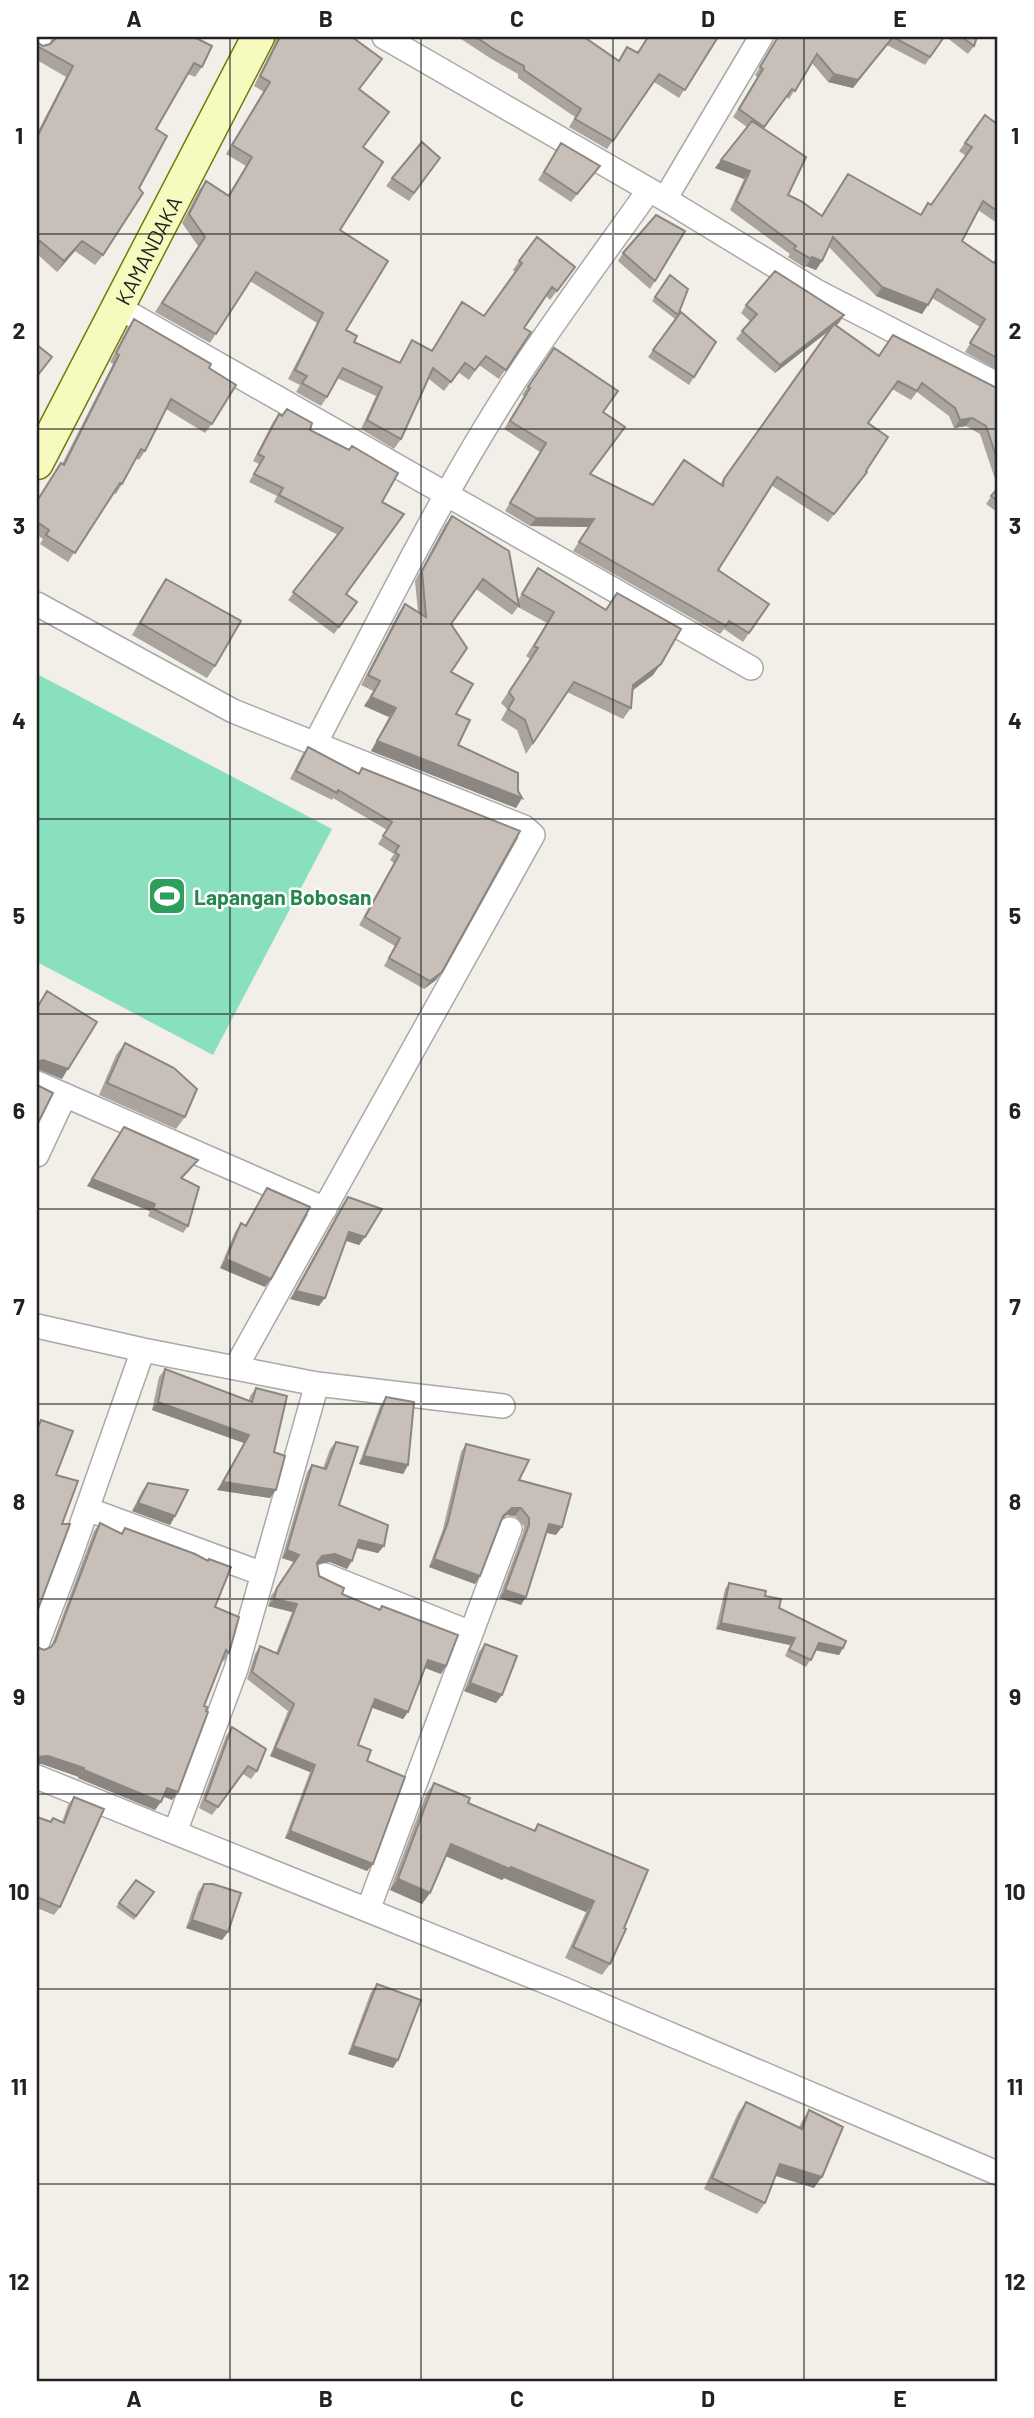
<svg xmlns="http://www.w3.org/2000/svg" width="1034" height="2418" viewBox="0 0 1034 2418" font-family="Barlow,sans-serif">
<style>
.pitch{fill:#88e0be}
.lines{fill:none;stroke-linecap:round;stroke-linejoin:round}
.street-casing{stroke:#a9a9a9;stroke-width:26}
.secondary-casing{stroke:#707d05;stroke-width:35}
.street{stroke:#fff;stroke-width:23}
.secondary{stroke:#f7fabf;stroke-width:32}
.wall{fill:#aba49e}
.shaded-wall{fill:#8b8681}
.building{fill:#c7bfb8;stroke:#8b8681;stroke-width:2}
.grid{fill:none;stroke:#222;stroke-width:2;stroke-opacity:0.55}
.labels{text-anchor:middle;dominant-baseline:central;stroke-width:5;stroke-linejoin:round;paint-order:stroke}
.street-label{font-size:21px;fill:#222;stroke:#fff}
.leisure-label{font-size:21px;font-weight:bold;fill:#27864d;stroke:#fff;text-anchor:start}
.neatline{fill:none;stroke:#222;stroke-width:2.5}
.grid-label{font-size:23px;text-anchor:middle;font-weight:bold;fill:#222}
</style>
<rect width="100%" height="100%" fill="#f2efe9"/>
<path class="pitch" d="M37,674L332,829L213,1055L37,962Z"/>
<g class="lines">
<defs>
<path id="street" d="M384,37L665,199L818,292L997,384
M37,42L40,37
M665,199L761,37
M118,307L751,668
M37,604L233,711L524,827L533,835L236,1367
M315,744C378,623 438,500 512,385C555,319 603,255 649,190
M37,1083L325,1209
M37,1155L65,1095
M37,1326L143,1350L317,1384L503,1406
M87,1509L263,1574
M325,1575L471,1633
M37,1644L70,1557L143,1350
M37,1777L561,1988L997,2173
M175,1832L236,1669L317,1384
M368,1910L510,1529"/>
<g id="secondary">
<path id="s1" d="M37,463L258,37"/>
</g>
</defs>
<use href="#street" class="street-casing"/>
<use href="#secondary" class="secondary-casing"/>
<use href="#street" class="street"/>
<use href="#secondary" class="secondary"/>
</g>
<path class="wall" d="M54,37H194L202,67L195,77L188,74L156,129L103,255L95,265L75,251L57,272L37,254V133L66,77L37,60V42L43,46L50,44Z
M276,37H352L360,89L363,147L340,230L346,330L354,342L399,363L412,340L432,351L462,302L484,316L515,272L513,270L519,261L575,267L550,300L546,296L524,328L531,332L499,379L479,365L469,380L458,372L444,391L429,379L401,439L394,449L361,429L376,396L337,378L327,397L321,406L296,392L300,385L288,379L317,323L250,281L210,343L155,312L198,246L182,223L199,190L206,181L228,195L246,166L226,154L264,92L254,86L274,45Z
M458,37H584L618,61L637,53L647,37H718L679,98L654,82L607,149L569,127L575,117L518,78V74L490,58Z
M778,37L781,38L944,37L925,65L887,45L853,88L828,82L812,63L789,99L786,97L764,128L788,195L821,216L848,174L920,215L928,203L931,205L966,156L959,151L985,115L997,124V223L978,210L962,241L994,263L997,259V370L965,352L980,327L932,298L922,314L876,296L829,247L816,270L806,266L805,268L788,257L790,254L730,210L744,179L715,168L747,127L733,117L757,77L755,75Z
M946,37H977L974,46L968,54Z
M561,143L600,166L571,202L538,180Z
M440,158L409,201L386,186L392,178Z
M623,253L655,281L650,289L618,261Z
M670,275L694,377L689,385L648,357L675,319L652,301Z
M746,305L844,315L836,325L879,356L997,388V485L980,434L966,426L954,428L949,416L917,392L911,400L892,389L868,423L866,471L861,481L828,522L771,485L718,570L769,604L743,642L724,629L720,634L573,551L588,527L530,526L505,511L540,452L504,429L524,396L522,395L554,348L604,412L591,474L653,505L720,484L828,331L775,373L736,339L750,321L741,313Z
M134,319L209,368L212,424L205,433L166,409L145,451L139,460L136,458L122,484L116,494L114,493L68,562L40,544L43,539L37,535V500L62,464L113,364L110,362L127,329Z
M287,409L382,502L346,594L357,602L334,634L288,600L338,535L274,502L277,496L249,482L259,464L253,461L273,422L279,414L282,416Z
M997,488V512L986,504Z
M452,516L518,600L538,568L606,610L617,593L653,675L632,691L631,708L623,719L567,692L526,754L517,730L501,720L507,709L501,703L530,659L526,656L547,623L518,607L512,615L476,589L451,624V672L456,714L458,745L518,791L522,798L516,808L371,751L389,717L364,706L373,691L361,685L398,614L405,604L418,612L415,581L445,525Z
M166,579L215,666L207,678L132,635L158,590Z
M308,747L358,774L362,768L520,831L442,972L436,980L424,989L384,966L395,946L359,925L394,863L390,860L394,854L378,844L387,830L333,798L332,800L290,779L302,755Z
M125,1043L185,1117L176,1129L99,1095L116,1055Z
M124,1127L198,1160L182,1179L188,1226L183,1233L148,1216L150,1211L87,1186Z
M267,1188L265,1287L220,1268L235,1232L241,1223L245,1225Z
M348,1197L365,1237L359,1245L346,1241L319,1306L290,1299L342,1205Z
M165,1369L249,1400L250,1396L256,1388L274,1452L276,1490L270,1498L217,1490L244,1443L152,1410L159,1377Z
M386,1397L408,1465L403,1474L359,1464L380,1406Z
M336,1442L339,1505L384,1546L378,1553L356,1548L347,1569L330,1562L317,1564L319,1576L342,1594L379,1610L382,1606L441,1674L425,1668L408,1712L403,1719L372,1707L358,1745L367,1761V1871L285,1838L310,1772L270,1756L288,1711L247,1679L255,1654L260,1646L276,1653L292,1612L268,1606L271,1596L294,1562L282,1558L307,1472L312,1465L323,1468L330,1449Z
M466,1444L519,1480L556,1535L547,1533L521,1605L499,1598L523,1533L524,1526L515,1516L507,1515L501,1520L475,1584L429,1567L443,1529L461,1452Z
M148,1483L175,1516L170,1525L132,1511L142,1491Z
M100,1523L121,1534L125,1528L215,1607L229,1653L224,1661L222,1660L204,1706L172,1800L163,1796L155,1810L78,1778L79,1777L42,1764L44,1650L51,1647L94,1531Z
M729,1583L765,1596L779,1608L843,1648L839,1655L816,1650L806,1667L785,1656L790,1645L716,1629L725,1589Z
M485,1644L496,1703L464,1691L479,1652Z
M232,1727L257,1771L251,1779L243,1774L212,1815L199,1808L226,1736Z
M434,1783L468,1803L534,1830L538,1824L624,1928L610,1964L602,1975L565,1958L586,1912L504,1878L502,1880L446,1856L430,1893L422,1904L390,1890L426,1794Z
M74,1797L60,1907L54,1915L37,1908V1817L51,1822L53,1818L62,1822L68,1805Z
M136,1880L154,1892L134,1920L116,1907Z
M204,1884L228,1932L222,1940L186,1928L198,1892Z
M377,1984L393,2068L348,2054L371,1992Z
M746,2102L799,2127L802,2121L809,2110L814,2188L776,2176L765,2203L757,2214L704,2189L738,2113Z"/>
<path class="shaded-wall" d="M893,37L853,88L828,82L834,74Z
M721,160L750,171L744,179L715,168Z
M82,241L75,251L57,272L64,261Z
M812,257L822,261L816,270L806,266Z
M882,287L928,305L922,314L876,296Z
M844,315L839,323L775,373L780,365Z
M972,418L966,426L954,428L960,420Z
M536,518L594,519L588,527L530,526Z
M661,664L653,675L625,696L633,685Z
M371,697L396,708L389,717L364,706Z
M377,741L522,798L516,808L371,751Z
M442,972L436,980L424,989L430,981Z
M43,1060L68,1069L62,1079L37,1069V1062Z
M92,1179L155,1204L150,1211L87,1186Z
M349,1232L365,1237L359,1245L344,1240Z
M226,1259L271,1279L265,1287L220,1268Z
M296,1291L325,1298L319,1306L290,1299Z
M158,1402L249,1435L244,1443L152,1410Z
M364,1456L408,1465L403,1474L359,1464Z
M223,1482L276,1490L270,1498L217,1490Z
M138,1503L175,1516L170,1525L132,1511Z
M512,1508H521L515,1516L507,1515L497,1523L503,1516Z
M549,1524L562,1527L556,1535L544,1532Z
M359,1540L384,1546L378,1553L354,1547Z
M287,1550L299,1555L294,1562L282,1558Z
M335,1554L352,1561L347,1569L330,1562L317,1564L322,1556Z
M434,1559L480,1576L475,1584L429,1567Z
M505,1590L526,1597L521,1605L499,1598Z
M274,1599L297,1604L292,1612L268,1606Z
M721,1623L795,1638L790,1645L716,1629Z
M819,1643L843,1648L839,1655L814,1650Z
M428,1660L446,1666L441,1674L423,1667Z
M470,1683L502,1695L496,1703L464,1691Z
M375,1699L408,1712L403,1719L370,1707Z
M275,1748L315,1765L310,1772L270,1756Z
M48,1756L84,1768L79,1777L42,1764H37V1757Z
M84,1770L161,1802L155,1810L78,1778Z
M167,1788L178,1792L172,1800L162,1796Z
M290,1831L373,1864L367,1871L285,1838Z
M451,1844L511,1867L594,1901L586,1912L504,1878L502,1880L443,1855Z
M398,1879L430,1893L422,1904L390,1890Z
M192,1920L228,1932L222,1940L186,1928Z
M353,2046L398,2060L393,2068L348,2054Z
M780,2164L822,2177L814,2188L773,2175Z"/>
<path class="building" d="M57,37H194L212,46L202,67L194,63L156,129L167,136L139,188L143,193L103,255L82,241L64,261L40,241L37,246V137L73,66L37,46V42L43,46L50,44Z
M280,37H352L382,59L359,89L389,112L363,147L383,162L340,230L388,261L346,330L357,336L354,342L400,363L412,340L432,351L462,302L484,316L522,263L519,261L537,237L575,267L557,291L552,287L524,328L531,332L506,370L486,356L475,370L465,363L451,382L433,368L401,439L367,420L382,387L343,368L327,397L302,383L307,376L295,370L323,313L256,272L216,334L162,303L205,237L189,214L206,181L229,196L252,157L232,145L270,82L260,76Z
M476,37H584L619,61L627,47L638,53L648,37H718L685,90L659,74L613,141L575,119L581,109L524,70V66L495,50Z
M778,37L781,38L782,37H944L930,57L893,37L858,80L834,74L817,54L795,91L792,89L764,127L739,109L763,69L760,67Z
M962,37H977L974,46Z
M985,115L997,124V211L983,201L962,241L994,263L997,259V358L970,343L985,319L937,289L928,305L882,287L833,237L822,261L812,257L811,259L794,249L796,246L736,201L750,171L721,160L752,121L806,157L788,195L801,201L822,216L848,174L921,215L928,203L931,205L972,147L965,143Z
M422,142L440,158L414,193L392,178Z
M561,143L600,166L577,194L544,172Z
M656,215L685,231L655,281L623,253Z
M775,271L844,315L780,365L742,331L757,314L746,305Z
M670,275L688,289L678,315L655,297Z
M681,312L716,342L694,377L653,350Z
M134,319L211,364L209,368L236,385L212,424L171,399L145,451L141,449L122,484L120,483L75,553L46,535L49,530L37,522V501L61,463L64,465L119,355L116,353Z
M834,324L879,356L893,335L997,388V459L986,426L972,418L960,420L955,408L922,383L917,391L898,381L868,423L888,437L866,471L867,472L834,514L777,477L718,570L769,604L749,633L729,621L726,626L579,542L594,519L536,518L510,503L546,443L510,421L530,388L528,387L554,348L618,391L603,412L625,427L590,474L653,505L684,460L723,486L724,479Z
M37,345L52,357L37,376Z
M287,409L312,423L310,430L349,450L352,446L398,473L382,502L404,514L346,594L357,602L339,627L293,592L343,528L279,495L283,488L254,474L264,457L258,454L279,414L282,416Z
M997,489V500L991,496Z
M452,516L509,551L519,606L483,579L451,624L467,648L451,672L473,684L456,714L470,720L458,745L518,773V791L522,798L377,741L396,708L371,697L380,681L368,675L405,604L426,617L422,571Z
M538,568L606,610L617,593L681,629L661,664L633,685L631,708L574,682L533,743L525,720L508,709L514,699L509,692L538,648L534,646L554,612L522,594Z
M166,579L241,621L215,666L140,623Z
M308,747L359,774L362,768L520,831L442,972L430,981L389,958L400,938L365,917L399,855L395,852L399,846L383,836L392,822L338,790L337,793L296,771Z
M47,991L97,1022L68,1069L43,1060L37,1062V1008Z
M125,1043L174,1068L197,1089L185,1117L107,1083Z
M37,1085L53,1093L41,1117L37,1123Z
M124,1127L198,1160L181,1178L199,1187L188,1226L153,1209L155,1204L92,1179Z
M267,1188L310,1207L271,1279L226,1259L241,1223L246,1226Z
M348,1197L382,1209L365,1237L349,1232L325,1298L296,1291Z
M165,1369L252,1402L256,1388L287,1396L274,1452L285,1456L276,1490L223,1482L249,1435L158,1402Z
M386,1397L414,1402L408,1465L364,1456Z
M41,1420L73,1431L56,1475L78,1481L62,1524H70L37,1612V1430Z
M336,1442L358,1447L339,1505L388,1525L384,1546L359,1540L352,1561L335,1554L322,1556L317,1563L319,1576L344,1588L342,1594L380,1610L382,1606L458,1635L446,1666L428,1660L408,1712L375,1699L358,1745L371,1750L367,1761L405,1777L373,1864L290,1831L315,1765L275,1748L294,1704L252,1672L260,1646L278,1654L297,1604L274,1599L277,1588L299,1555L287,1550L312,1465L326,1469Z
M466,1444L529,1460L519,1480L571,1494L562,1527L549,1524L526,1597L505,1590L529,1525V1518L521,1508H512L503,1516L480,1576L434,1559L448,1522Z
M148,1483L188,1490L175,1516L138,1503Z
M100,1523L122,1534L125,1528L195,1554L208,1561L209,1559L231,1567L215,1607L239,1617L229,1653L226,1650L204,1706L207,1707L206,1711L208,1712L178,1792L167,1788L161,1802L84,1770V1768L48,1756L37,1757V1647L44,1650L51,1647L55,1642Z
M729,1583L766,1591L765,1596L781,1599L779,1608L846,1641L843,1648L819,1643L811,1660L789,1650L795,1638L721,1623Z
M485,1644L517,1656L502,1695L470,1683Z
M232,1727L266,1749L257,1771L248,1766L218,1807L205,1800Z
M434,1783L470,1798L468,1803L535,1831L538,1824L648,1870L624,1928L626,1929L610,1964L573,1947L594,1901L511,1867L510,1869L451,1844L430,1893L398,1879Z
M74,1797L104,1809L60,1907L37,1897V1817L51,1822L53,1818L64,1823Z
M136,1880L154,1892L136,1916L119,1903Z
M204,1884H213L241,1893L228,1932L192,1920Z
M377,1984L421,2000L398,2060L353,2046Z
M746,2102L802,2129L809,2110L843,2127L822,2177L780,2164L765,2203L712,2178Z"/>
<path class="grid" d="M230,37V2381M421,37V2381M613,37V2381M804,37V2381M37,234H997M37,429H997M37,624H997M37,819H997M37,1014H997M37,1209H997M37,1404H997M37,1599H997M37,1794H997M37,1989H997M37,2184H997"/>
<defs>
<symbol id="stadium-square" viewBox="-11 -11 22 22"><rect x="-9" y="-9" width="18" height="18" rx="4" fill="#2e9e5b" stroke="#fff"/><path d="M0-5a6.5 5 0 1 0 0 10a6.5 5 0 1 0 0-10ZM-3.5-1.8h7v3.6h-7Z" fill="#fff"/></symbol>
</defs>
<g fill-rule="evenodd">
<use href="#stadium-square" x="145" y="874" width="44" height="44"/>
</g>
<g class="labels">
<g class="street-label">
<text stroke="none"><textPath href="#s1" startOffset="240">KAMANDAKA</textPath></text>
</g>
<g class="leisure-label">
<text x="194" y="896">Lapangan Bobosan</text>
</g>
</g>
<rect width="1034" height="2418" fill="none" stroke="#ffffff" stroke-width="77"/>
<rect x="38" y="38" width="958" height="2342" class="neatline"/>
<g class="grid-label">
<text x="134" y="27">A</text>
<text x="326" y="27">B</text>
<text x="517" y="27">C</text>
<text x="708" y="27">D</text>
<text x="900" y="27">E</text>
<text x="19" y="144">1</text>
<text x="1015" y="144">1</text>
<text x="19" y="339">2</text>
<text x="1015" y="339">2</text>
<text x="19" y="534">3</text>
<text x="1015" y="534">3</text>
<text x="19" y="729">4</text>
<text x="1015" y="729">4</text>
<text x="19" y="924">5</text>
<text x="1015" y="924">5</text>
<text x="19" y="1119">6</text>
<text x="1015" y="1119">6</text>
<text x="19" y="1315">7</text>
<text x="1015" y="1315">7</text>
<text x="19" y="1510">8</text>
<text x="1015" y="1510">8</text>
<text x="19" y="1705">9</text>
<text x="1015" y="1705">9</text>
<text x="19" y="1900">10</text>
<text x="1015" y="1900">10</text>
<text x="19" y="2095">11</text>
<text x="1015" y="2095">11</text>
<text x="19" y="2290">12</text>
<text x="1015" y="2290">12</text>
<text x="134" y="2407">A</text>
<text x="326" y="2407">B</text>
<text x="517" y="2407">C</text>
<text x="708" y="2407">D</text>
<text x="900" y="2407">E</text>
</g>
</svg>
